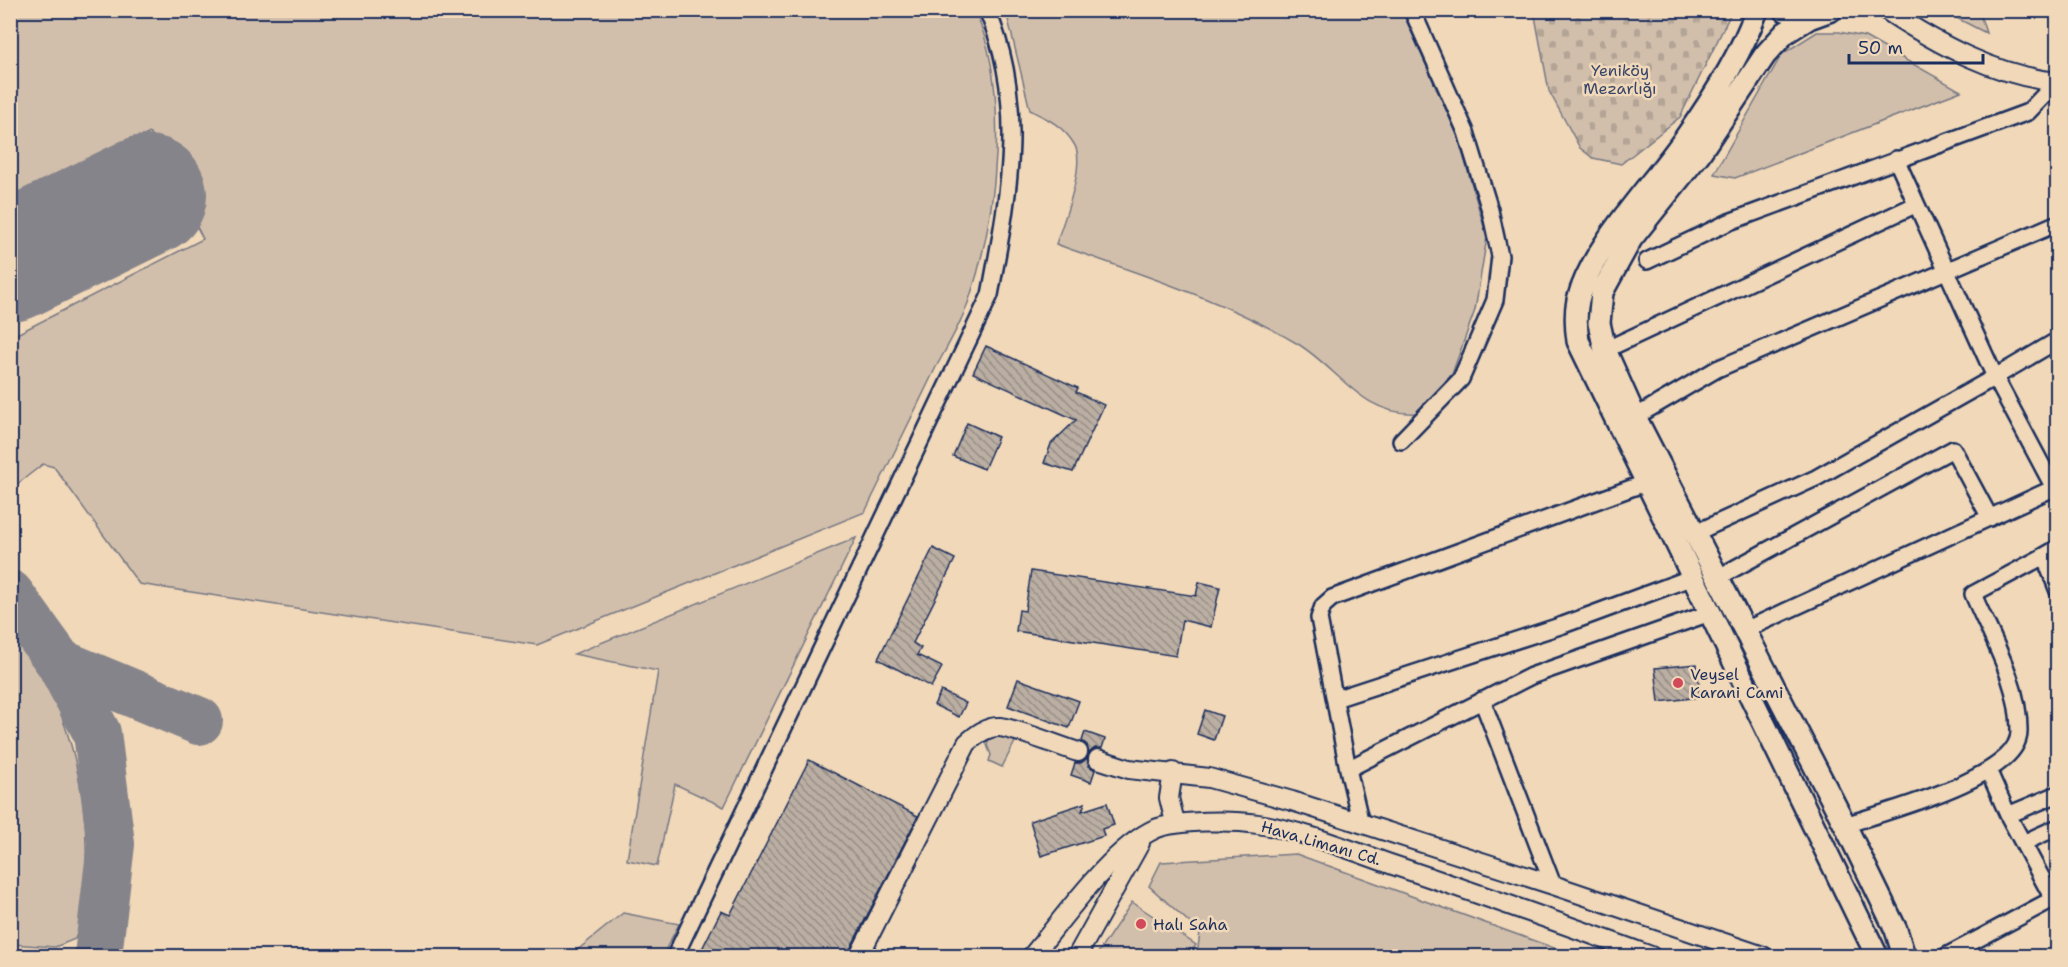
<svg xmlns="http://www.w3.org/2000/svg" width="2068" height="967" font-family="'Shantell Sans',sans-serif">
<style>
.green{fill:#d1bfab;stroke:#767784;stroke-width:1.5}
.cemetery{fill:url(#cemetery-stones);stroke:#767784;stroke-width:1.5}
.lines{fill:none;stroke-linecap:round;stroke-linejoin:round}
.taxiway{stroke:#86848b;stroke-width:48}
.runway{stroke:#86848b;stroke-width:120}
.building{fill:url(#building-back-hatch);stroke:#1b2f5e;stroke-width:1.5}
.minor-casing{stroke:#1b2f5e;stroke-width:20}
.tertiary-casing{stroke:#1b2f5e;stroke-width:22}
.secondary-casing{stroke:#1b2f5e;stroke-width:26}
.minor{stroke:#f0d8b8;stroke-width:15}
.tertiary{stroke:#f0d8b8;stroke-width:18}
.secondary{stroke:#f0d8b8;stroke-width:21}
.poi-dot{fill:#d1495b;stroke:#f0d8b8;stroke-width:2}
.labels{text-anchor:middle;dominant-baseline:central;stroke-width:5;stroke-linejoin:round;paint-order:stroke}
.park-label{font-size:16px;fill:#36456a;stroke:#f0d8b8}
.poi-label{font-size:16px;fill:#1b2f5e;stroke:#f0d8b8;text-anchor:start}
.street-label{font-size:16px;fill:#1b2f5e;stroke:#f0d8b8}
</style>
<defs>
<pattern id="cemetery-stones" width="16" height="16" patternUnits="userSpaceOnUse" patternTransform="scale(1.5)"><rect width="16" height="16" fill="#d1bfab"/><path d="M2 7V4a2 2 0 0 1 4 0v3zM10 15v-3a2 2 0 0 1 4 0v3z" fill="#b3a496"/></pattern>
<pattern id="building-back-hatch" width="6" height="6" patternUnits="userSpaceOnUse" patternTransform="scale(1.5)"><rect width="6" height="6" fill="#bbaea2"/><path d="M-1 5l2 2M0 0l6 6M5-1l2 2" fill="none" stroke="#978e87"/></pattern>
</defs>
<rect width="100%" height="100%" fill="#f0d8b8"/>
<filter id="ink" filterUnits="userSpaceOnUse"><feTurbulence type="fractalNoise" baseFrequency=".0167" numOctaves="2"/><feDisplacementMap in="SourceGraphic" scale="12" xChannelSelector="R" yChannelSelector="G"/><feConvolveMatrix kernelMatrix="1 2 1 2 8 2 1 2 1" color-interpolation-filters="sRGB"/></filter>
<g filter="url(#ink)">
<path class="green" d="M11 10 975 11C1011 91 997 218 969 300 961 324 947 347 935 369 912 417 888 465 865 512L537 645 139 584 54 467 43 464 11 489V337L203 239 150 133 11 199Z
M1006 11H1402L1458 137 1487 237 1475 310 1452 374 1416 413C1362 416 1339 369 1298 344 1223 299 1138 274 1056 244 1063 222 1087 163 1074 144 1063 126 1048 119 1030 110Z
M1943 11H1979L1986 33Z
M1817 32H1839L1865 37 1961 91 1735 178 1714 174 1782 54Z
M856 538 724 807 675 784 657 866 627 860 658 671 574 654Z
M10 625C66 691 92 795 85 881 84 901 83 920 75 939L55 947 11 944Z
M1003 735 1016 740 1002 767 989 761 991 755 987 745 989 739Z
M1296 854 1576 956H1197L1200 932 1149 886 1161 862Z
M1132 902 1196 945 1188 956H1096Z
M623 913 679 924 662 956H570Z"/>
<path class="cemetery" d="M1534 11V10L1732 11 1680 117 1621 164 1593 158 1580 148 1549 91Z"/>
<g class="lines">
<path class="taxiway" d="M10 594 60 663 97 733 111 844 98 956
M60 663 199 721"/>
<path class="runway" d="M10 262 147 195"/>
</g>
<path class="building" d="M986 346 1078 388 1076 392 1104 405 1073 472 1044 463 1051 444 1076 420 973 373Z
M967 423 998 437 984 469 953 456Z
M933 548 955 559 913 643 921 648 917 655 942 667 931 687 878 659Z
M1031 571 1196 596 1199 582 1220 587 1211 627 1182 620 1176 656 1016 631 1019 610 1025 611Z
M1697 664 1700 697 1659 702 1655 668Z
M1018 679 1079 701 1069 728 1008 706Z
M941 691 966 703 959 717 934 705Z
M1205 710 1222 716 1214 740 1197 734Z
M1085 732 1105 739 1102 748H1095L1089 753 1087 745 1082 741Z
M1087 758 1089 766 1095 770 1091 782 1071 775 1075 763H1081Z
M809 760 918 816 846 957H698L721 911 730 915Z
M1085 803 1082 811 1107 803 1114 825 1102 829 1104 836 1041 856 1030 821Z"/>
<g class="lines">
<g class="minor-casing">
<path id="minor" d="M1896 159 1995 377 2058 340
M1647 261 1729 222 2028 112 2057 82
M1605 350 1915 205
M1635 417 1717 369 2058 223
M1401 441 1461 379 1495 300 1500 256 1490 210 1466 132 1412 10
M1695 533 1816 478 1995 377 2054 488 1745 630
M2044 556 2058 548
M1717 578 1953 449 1990 518
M1335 699 1563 625 1693 577
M1482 700 1553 885
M1348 769 1531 676 1710 613
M1989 772 2008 815
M1361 824 1348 769 1319 618 1323 606 1332 598 1645 483
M1845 825C1883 812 2019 778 2019 732 2020 684 1991 637 1973 594L2044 556 2058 591
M2023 843 2058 827
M675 956 990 295C1008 198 1028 105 987 10
M1946 956 2053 899 2008 815 2058 794"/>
</g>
<g class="tertiary-casing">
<path id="tertiary" d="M1886 10C1937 44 1996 76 2058 82
M1098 759 1129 769 1209 778 1292 801 1553 885 1763 956
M1173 772 1169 798 1175 822
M859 956 967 743C976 735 987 726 1000 727 1017 729 1059 746 1078 752
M1032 956C1063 919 1111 849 1155 829 1177 820 1234 820 1258 824 1304 831 1350 850 1393 865 1480 894 1566 925 1651 956
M1077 956 1140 843"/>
</g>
<g class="secondary-casing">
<path id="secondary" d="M1757 10C1741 54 1713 99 1686 137 1653 185 1593 244 1578 300 1575 314 1576 327 1578 341L1877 956
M1785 10 1809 18 1831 10
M1809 18 1785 33 1765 55 1699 154 1631 239 1602 292 1599 323 1605 350 1635 417 1845 825 1896 930 1904 956"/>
</g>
<use href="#minor" class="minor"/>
<use href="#tertiary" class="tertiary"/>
<use href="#secondary" class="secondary"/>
</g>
</g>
<g class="poi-dot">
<circle cx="1678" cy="683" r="6"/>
<circle cx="1141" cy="924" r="6"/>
</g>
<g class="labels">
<g class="park-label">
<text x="1620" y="70">Yeniköy<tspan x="1620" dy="18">Mezarlığı</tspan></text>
</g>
<g class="poi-label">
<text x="1690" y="674">Veysel<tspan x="1690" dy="18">Karani Cami</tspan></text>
<text x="1153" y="924">Halı Saha</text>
</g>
<g class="street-label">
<text transform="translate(1321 843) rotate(16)">Hava Limanı Cd.</text>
</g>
</g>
<rect width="2068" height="967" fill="none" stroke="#f0d8b8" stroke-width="36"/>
<rect x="18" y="18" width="2032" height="931" fill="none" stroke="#1b2f5e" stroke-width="2" filter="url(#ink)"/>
<path d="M1849 54v9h134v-9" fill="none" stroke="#1b2f5e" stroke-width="3"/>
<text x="1858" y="54" font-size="18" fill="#1b2f5e" stroke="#f0d8b8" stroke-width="4.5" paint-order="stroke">50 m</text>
</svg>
